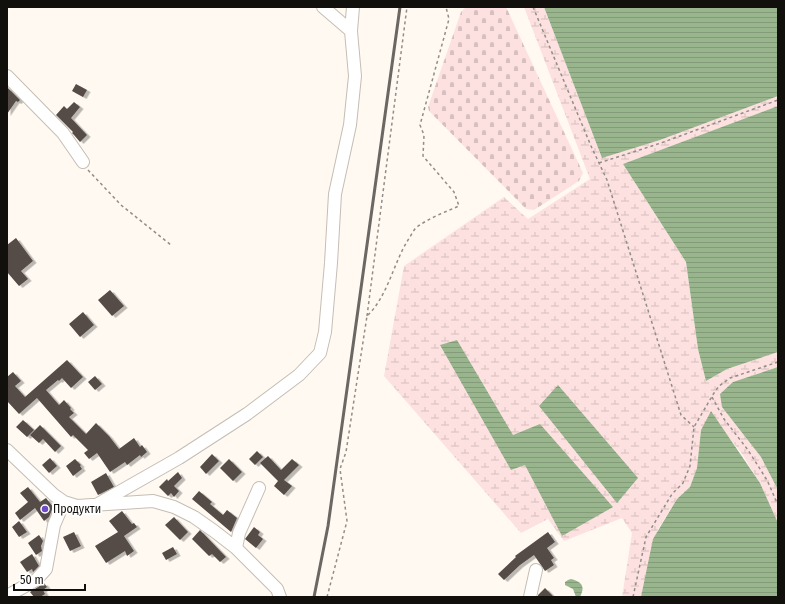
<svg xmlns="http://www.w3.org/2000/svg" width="785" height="604" font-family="'Fira Sans Condensed',sans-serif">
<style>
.wetland{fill:url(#wetland-marsh)}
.cemetery{fill:url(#cemetery-stones)}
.water{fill:url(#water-rules)}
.building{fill:#544b46;filter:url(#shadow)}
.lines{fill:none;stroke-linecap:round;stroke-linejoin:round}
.minor-casing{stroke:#c4beb4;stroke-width:14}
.path{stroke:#918d88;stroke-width:1.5;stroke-dasharray:3 3;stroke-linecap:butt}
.minor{stroke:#fff;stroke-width:12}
.rail{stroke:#6b6763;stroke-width:3}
.poi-dot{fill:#6d4bc4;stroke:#fff;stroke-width:1.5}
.labels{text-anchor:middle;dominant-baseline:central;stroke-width:4;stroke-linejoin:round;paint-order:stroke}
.poi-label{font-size:12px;fill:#12100d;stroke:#fff;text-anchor:start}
</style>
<defs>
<pattern id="wetland-marsh" width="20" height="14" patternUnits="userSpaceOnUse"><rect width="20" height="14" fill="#fce1e0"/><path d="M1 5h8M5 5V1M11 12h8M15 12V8" fill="none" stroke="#d7c0bf"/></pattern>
<pattern id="cemetery-stones" width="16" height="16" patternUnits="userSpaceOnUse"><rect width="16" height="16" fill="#fce1e0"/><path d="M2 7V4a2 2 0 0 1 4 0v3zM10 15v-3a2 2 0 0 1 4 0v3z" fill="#d7c0bf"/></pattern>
<pattern id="water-rules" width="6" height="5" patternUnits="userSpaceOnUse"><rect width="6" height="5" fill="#99b58d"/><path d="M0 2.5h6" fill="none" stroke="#839b78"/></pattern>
<filter id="shadow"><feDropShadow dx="3.5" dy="2" stdDeviation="0" flood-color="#0004"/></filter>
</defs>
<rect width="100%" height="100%" fill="#fff9f2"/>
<path class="wetland" d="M524 7H544L602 158 660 140 778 96V106L623 164 686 262 698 349 706 381 727 369 778 352V367L733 382 722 407 761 457 778 490V523L760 483 742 454 718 423 711 412 701 430 697 468 690 487 677 499 658 529 641 597H622L632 533 622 518 564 541 548 519 521 533 384 376 404 266 504 197 528 219 590 179Z"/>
<path class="cemetery" d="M466 7H506L583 173 579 181 534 210 526 209 429 111 428 107 461 12Z"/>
<path class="water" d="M544 7H778V96L660 140 602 158Z
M778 106V352L727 369 706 381 698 349 686 262 623 164Z
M457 340 513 435 540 424 613 507 562 536 525 465 511 470 440 345Z
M778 367V490L761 457 722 407 720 394 733 382Z
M558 385 638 478 617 503 539 406Z
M711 411 760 483 778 523V597H641L653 539 677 499 690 487 697 468 701 430Z
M571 579C583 582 585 587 580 597H576L573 589 565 585V582L568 580Z"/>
<path class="building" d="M76 84 87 90 83 97 72 91Z
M7 87 20 100 18 102 16 101 7 114Z
M74 102 80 107 71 118 87 135 80 142 74 135 72 133 73 132 56 115 64 106 67 109Z
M16 238 33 261 21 271 28 279 19 286 7 272V245Z
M110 290 124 306 112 316 98 300Z
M83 312 94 325 80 337 69 324Z
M67 360 83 377 71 388 62 378 59 381 58 380 46 390 59 405 64 400 71 408 70 409 74 413 69 417 86 434 96 423 109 436 119 449 134 438 140 447 142 445 147 452 141 457 140 455 127 465 125 462 110 472 97 453 89 459 84 453 88 450 73 435 71 437 37 398 19 414 7 401V377L13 372 21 381 15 386 25 397Z
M95 376 102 384 95 390 88 382Z
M23 420 34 430 27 437 16 427Z
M40 425 61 446 55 452 43 439 39 443 30 435Z
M257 451 263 457 255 465 249 459Z
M212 454 219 461 206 474 200 467Z
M268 456 281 470 292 459 299 465 284 480 292 486 284 495 274 486 278 481 260 463Z
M50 458 57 466 49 473 42 465Z
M75 459 81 465 80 466 82 469 73 476 66 466Z
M229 459 242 472 233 481 220 468Z
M178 472 182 478 174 486 179 491 174 497 171 493 168 496 159 487 167 479 168 481Z
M106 473 114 487 98 495 91 482Z
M28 487 40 502 46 498 53 507 49 517 44 521 35 508 20 520 15 513 28 502 20 493Z
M199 491 212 502 210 504 223 515 227 510 237 518 231 532 192 499Z
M122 511 132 524 134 523 137 527 124 536 134 551 127 556 125 551 106 563 95 546 118 532 109 521Z
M174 517 188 532 180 540 165 525Z
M19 521 27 532 19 537 12 527Z
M254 527 260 532 258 535 263 539 256 548 245 539Z
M200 530 226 557 220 562 212 554 209 556 192 539Z
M74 532 81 546 70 551 63 537Z
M548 532 555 542 547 548 554 558 551 560 554 565 545 571 534 555 520 565 504 580 498 574 516 557 515 556Z
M39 535 43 541 41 546 42 551 36 555 28 543Z
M173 547 177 554 166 560 162 553Z
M32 554 39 566 33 572 32 569 27 572 20 562Z
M44 583 47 587 43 590 45 594 40 597H34L30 592Z
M545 588 554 597H538V595Z"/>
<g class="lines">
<g class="minor-casing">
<path id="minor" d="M323 7 351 31
M7 76 63 133 83 162
M7 450 54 495 64 502 77 506 153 501 174 507 194 517 214 531 236 548 277 589 280 597
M98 504 179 458 247 414 299 375 320 353 325 332 331 263 335 194 350 125 355 76 351 31 353 7
M236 548 239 533 259 488
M7 596 36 580 46 569 54 525 64 502
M530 597 536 570"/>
</g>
<path class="path" d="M533 7 591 146 607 180 681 415 694 427
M599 163 661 143 778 100
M88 170 121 205 171 245
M367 316 407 7
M712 397 724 419 748 450 767 480 778 505
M327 597 347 521 340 469 346 452 367 316C388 296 393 264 408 240 411 236 413 230 417 227 429 218 445 212 459 206L454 192 423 156 424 135 420 125 449 19 446 7
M633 597 646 537 672 494 683 483 690 466 694 427 714 393 719 386 730 378 778 362"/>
<use href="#minor" class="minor"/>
<path class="rail" d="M314 597 328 526 400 7"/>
</g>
<circle class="poi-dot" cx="45" cy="509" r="4"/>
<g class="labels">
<g class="poi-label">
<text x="53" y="509">Продукти</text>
</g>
</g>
<rect width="785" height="604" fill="none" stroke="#12100d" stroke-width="16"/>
<path d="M14 584v6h71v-6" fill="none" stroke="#12100d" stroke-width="2"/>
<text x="20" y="584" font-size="12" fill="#12100d" stroke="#ffffff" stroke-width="3" paint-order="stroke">50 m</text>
</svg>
